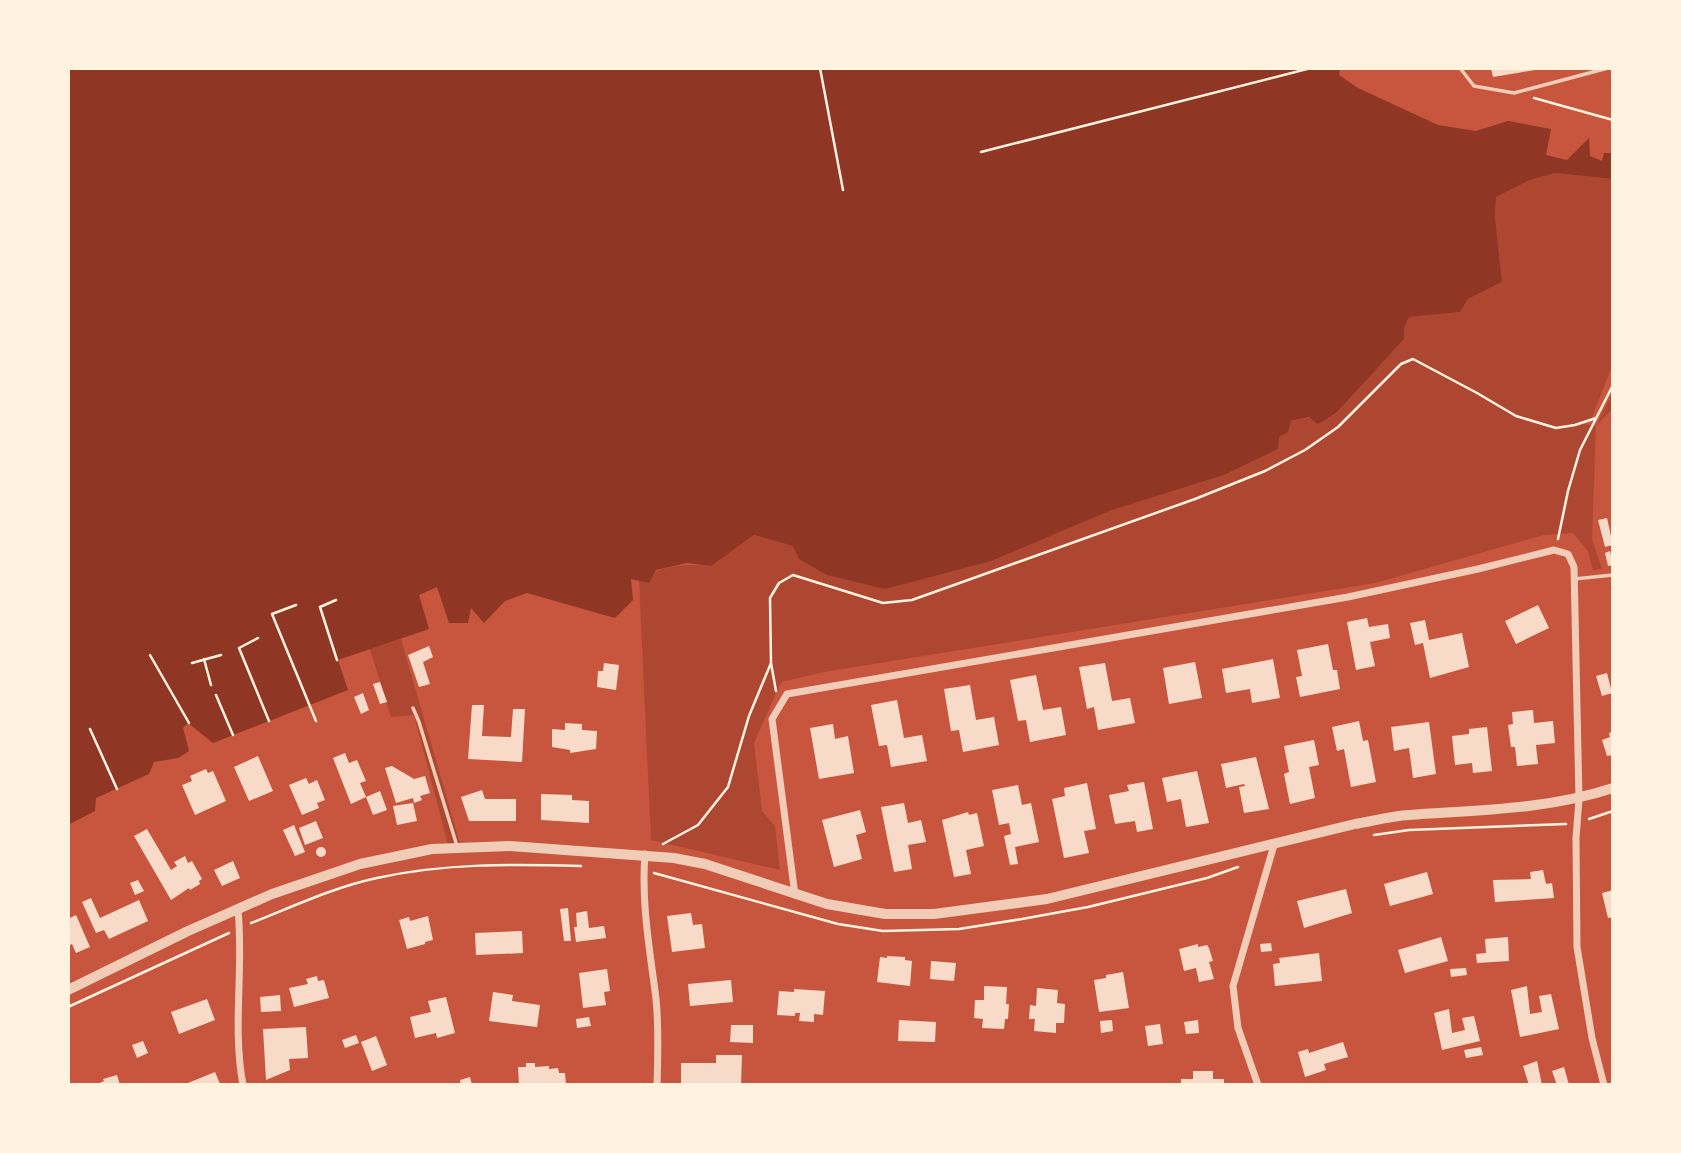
<svg xmlns="http://www.w3.org/2000/svg" width="1681" height="1153" font-family="'Nunito Sans',sans-serif">
<style>
.green{fill:#ae4732}
.water{fill:#8f3625}
.building{fill:#f7dbc8}
.lines{fill:none;stroke-linecap:round;stroke-linejoin:round}
.path{stroke:#fff3e0;stroke-width:2.5}
.service{stroke:#f1ccb7;stroke-width:3.5}
.minor{stroke:#f1ccb7;stroke-width:7}
.tertiary{stroke:#f1ccb7;stroke-width:10}
</style>
<rect width="100%" height="100%" fill="#c8553d"/>
<path class="green" d="M1555 173 1613 179V363L1592 418 1580 423 1596 426 1613 392V408L1596 426 1592 539 1602 569 1593 570 1588 551 1573 533 1544 535 1375 583 824 672 781 682 754 743 762 811 775 826 780 870 651 840 639 579C664 566 683 563 711 566L754 535 793 546 1109 511 1224 475 1278 449 1279 437 1291 421 1337 412 1404 339V328L1409 317 1460 312 1468 299 1502 282 1495 217 1496 197 1530 180Z
M401 639 461 847 449 848 414 715 391 717 370 649Z"/>
<path class="water" d="M68 68H1340L1339 75 1358 88 1438 125 1476 131 1508 121 1551 129 1546 155 1567 160 1589 138 1590 156 1602 161 1604 153H1613V179L1555 173 1530 180 1496 197 1495 217 1502 282 1468 299 1460 312 1409 317 1404 328V339L1337 412 1318 424 1309 417 1291 421 1288 432 1279 437 1278 449 1224 475 1109 511 991 561 885 589 827 575 799 559 793 546 754 535 711 566 687 563 656 570 649 583 631 579 633 600 615 618 527 593 505 601 484 623 471 608 468 623H449L437 587 419 595 429 629 338 660 348 690 213 743 188 723 183 728 189 751 178 758 154 762 149 774 96 798 95 811 68 825Z"/>
<path class="building" d="M1491 68H1535V70L1493 77Z
M1607 518 1613 545 1605 547 1598 520Z
M1610 551 1613 565 1608 566 1605 553Z
M1538 605 1549 628 1516 644 1505 621Z
M1367 618 1369 627 1388 624 1390 638 1370 642 1375 666 1356 670 1347 622Z
M1425 620 1429 640 1462 633 1469 667 1430 678 1423 643 1415 645 1410 623Z
M1328 644 1333 670H1337L1340 689 1300 697 1296 677 1302 676 1297 650Z
M429 646 433 657 423 662 430 684 419 687 408 655Z
M1273 659 1280 698 1252 703 1250 689 1226 693 1222 669Z
M1195 662 1202 698 1169 704 1163 668Z
M604 663 619 665 616 690 597 687 598 671H603Z
M1105 663 1112 701 1130 698 1135 723 1098 730 1094 707 1087 709 1079 667Z
M1607 673 1612 693 1602 696 1596 676Z
M1036 675 1043 710 1061 707 1066 735 1030 742 1026 720 1018 721 1010 680Z
M380 682 387 702 380 704 373 684Z
M970 685 976 720 994 717 999 745 963 752 959 730 951 731 944 689Z
M363 693 369 710 361 714 354 697Z
M897 700 904 738 922 735 927 761 891 767 887 745 879 746 871 705Z
M472 705H484L482 736 511 737 513 709H525L522 762 468 759Z
M1533 710 1534 723 1553 721 1555 743 1536 745 1538 764 1517 766 1515 747H1511L1508 725 1513 724 1512 712Z
M1359 721 1363 741 1368 740 1376 782 1351 787 1344 749 1337 751 1332 727Z
M1429 722 1436 774 1413 778 1409 748 1394 751 1391 727Z
M565 723 582 724V730L597 731 596 749 570 753V750L552 747V729L565 730Z
M833 724 835 739 848 736 854 773 819 779 810 728Z
M1487 727 1492 771 1473 773 1472 763 1455 765 1452 736 1469 734V729Z
M1613 732V755L1607 756 1602 740 1610 737 1609 733Z
M1314 740 1319 765 1309 767 1315 798 1290 804 1284 774 1289 772 1284 746Z
M345 753 349 763 357 760 366 781 360 783 366 797 351 804 333 758Z
M258 756 273 791 249 801 234 767Z
M1256 757 1269 809 1244 813 1239 787 1245 786 1244 784 1226 788 1221 764Z
M392 766 414 779 425 776 430 793 420 796 422 800 414 803 413 798 396 803 385 768Z
M206 769 208 773 213 771 226 801 195 815 182 785 192 781 190 776Z
M1197 771 1209 823 1186 827 1181 799 1167 802 1162 778Z
M306 778 309 784 317 780 325 800 317 803 319 808 302 815 289 785Z
M1144 782 1153 829 1137 832 1135 821 1115 824 1109 795 1129 791 1127 785Z
M1087 783 1096 829 1084 831 1089 853 1064 858 1052 799 1065 796 1064 788Z
M1018 785 1022 805 1031 803 1039 842 1015 847 1018 864 1010 865 1004 836 1011 834 1009 823 999 825 992 790Z
M482 790 485 799H516V821H469L461 797Z
M380 791 387 810 373 815 366 797Z
M541 794 572 795V800L589 801V823L541 820Z
M413 803 417 821 397 825 393 806Z
M904 803 908 823 921 820 926 842 908 845 912 869 894 872 881 807Z
M860 810 866 832 856 835 862 859 834 867 822 820Z
M968 812 969 815 977 813 984 846 966 850 971 874 954 877 942 820Z
M316 821 323 838 305 845 299 828Z
M294 825 305 852 295 856 283 830Z
M147 829 171 870 177 866 174 862 185 856 188 863 192 861 202 879 199 881 200 884 190 890 189 888 171 900 134 836Z
M316 852a5 5 0 1 1 10 0a5 5 0 1 1-10 0Z
M233 861 240 878 222 886 214 870Z
M1543 870 1546 884 1552 883 1554 898 1495 902 1493 880 1531 879 1530 872Z
M1427 872 1433 894 1390 906 1384 884Z
M138 880 144 891 135 895 130 883Z
M1346 889 1352 913 1304 928 1297 901Z
M1613 890V917L1608 918 1602 893Z
M91 898 100 918 139 900 148 921 109 939 104 930 96 933 82 902Z
M568 908 571 941H564L560 909Z
M587 911 589 928 604 926 606 938 576 942 574 927H577L576 913Z
M691 913 693 925 702 924 705 948 672 952 667 916Z
M76 915 90 947 76 953 72 944 68 946V919Z
M428 916 433 940 425 942V944L407 949 399 920 409 917 410 921Z
M522 931 523 953 476 955 475 933Z
M1441 937 1448 961 1405 973 1398 950Z
M1508 937 1509 961 1477 963 1476 954 1486 953 1485 939Z
M1271 943 1272 951 1261 952 1260 944Z
M1198 944V947L1207 945 1209 948 1213 961 1209 962 1214 979 1199 982 1196 968 1184 971 1179 949Z
M1319 953 1322 981 1275 986 1273 964 1280 963 1279 958Z
M887 956 905 957V960L912 961 910 986 877 982 880 957 887 958Z
M931 961 956 963 954 981 930 979Z
M1466 968 1467 975 1451 977 1450 969Z
M607 969 610 991 604 992 606 1005 583 1008 579 973Z
M1123 972 1129 1008 1099 1012 1094 980 1106 978V975Z
M317 976 318 981 324 980 329 998 294 1007 289 988 308 984 306 979Z
M731 980 733 1002 690 1006 688 984Z
M984 986 1007 987 1006 1004H1009L1008 1019H1005L1004 1029 982 1028 983 1019 974 1018 975 1000H984Z
M1527 986 1530 1014 1542 1012 1539 996 1551 994 1559 1029 1520 1037 1511 990Z
M1037 988 1058 990 1057 1003 1065 1004 1064 1023H1056V1033L1034 1031 1035 1019H1029L1030 1005 1036 1006Z
M794 989 825 991 823 1015 814 1014V1022L799 1021 800 1013H795V1016L777 1015 779 991 794 992Z
M493 992 513 995 512 1001 540 1005 537 1027 489 1021Z
M280 995 281 1011 261 1012 260 997Z
M446 997 455 1033 437 1038 436 1033 415 1038 410 1017 431 1012 428 1001Z
M207 999 215 1020 179 1034 171 1012Z
M1449 1009 1452 1033 1465 1030 1462 1018 1474 1016 1480 1041 1442 1050 1434 1013Z
M589 1017 591 1026 577 1028 576 1019Z
M899 1020 936 1022 935 1042 898 1041Z
M1112 1020 1113 1031 1101 1033 1100 1021Z
M1198 1020 1199 1033 1186 1034 1184 1022Z
M1160 1024 1163 1044 1148 1046 1145 1026Z
M731 1025H753V1043L730 1042Z
M306 1027 308 1058 289 1059 290 1070 266 1080 263 1029Z
M356 1035 359 1043 345 1048 342 1040Z
M376 1036 387 1065 372 1071 361 1042Z
M143 1041 148 1053 137 1058 132 1045Z
M1343 1042 1348 1057 1324 1064 1326 1070 1305 1077 1298 1052 1308 1049 1309 1053Z
M1481 1047 1483 1055 1466 1058 1464 1050Z
M716 1055H742L741 1085H681V1063H716Z
M1537 1061 1542 1085H1529L1523 1066Z
M526 1063H535V1067L549 1066V1069L558 1068 559 1073H565L566 1085H519L518 1067H526Z
M1564 1067 1569 1085H1557L1552 1071Z
M1193 1071H1213V1079H1224V1085H1181V1079H1193Z
M215 1072 220 1084 217 1085H183Z
M117 1075 120 1085H95L104 1081 103 1079Z
M470 1077 472 1085H461L460 1080Z"/>
<g class="lines">
<path class="path" d="M820 68 843 190
M1534 98 1613 120
M981 152 1311 68
M1558 539 1568 491 1580 450 1613 385
M336 600 320 607 337 660
M296 605 272 614 316 721
M258 638 239 648 269 721
M150 655 189 723
M204 659 211 685
M192 663 221 655
M771 663 776 691
M216 695 233 735
M90 729 117 789
M1589 819 1613 811
M1374 835 1409 830 1566 824
M663 844 698 825 728 787 749 716 771 663 770 598 779 583 793 575 883 603 912 600 1195 499 1265 471 1305 450 1338 427 1401 364 1413 359 1477 393 1516 416 1556 428 1575 425 1596 418
M654 873 838 924 883 931 959 929 1022 919 1088 907 1207 878 1238 867
M251 923C292 907 334 887 377 878 445 863 513 864 581 866
M68 1007 229 933"/>
<path class="service" d="M1460 68 1474 86 1514 93 1608 68
M1574 579 1613 575
M413 708 419 722 457 846"/>
<path class="minor" d="M645 854C641 904 650 950 656 999 659 1027 658 1056 657 1085
M795 895 772 719 787 694 1348 597 1478 569 1554 550 1568 554 1574 567 1579 799 1576 838 1577 947 1592 1038 1604 1085
M238 910C244 968 232 1027 243 1085
M1258 1085 1238 1028 1233 986 1274 845"/>
<path class="tertiary" d="M68 990 188 931 272 894 360 864 432 849 510 846 674 858 705 864 827 904 885 914H934L1047 899 1355 824C1373 821 1391 816 1409 815 1478 810 1546 810 1613 788"/>
</g>
<rect width="1681" height="1153" fill="none" stroke="#fff3e0" stroke-width="140"/>
</svg>
